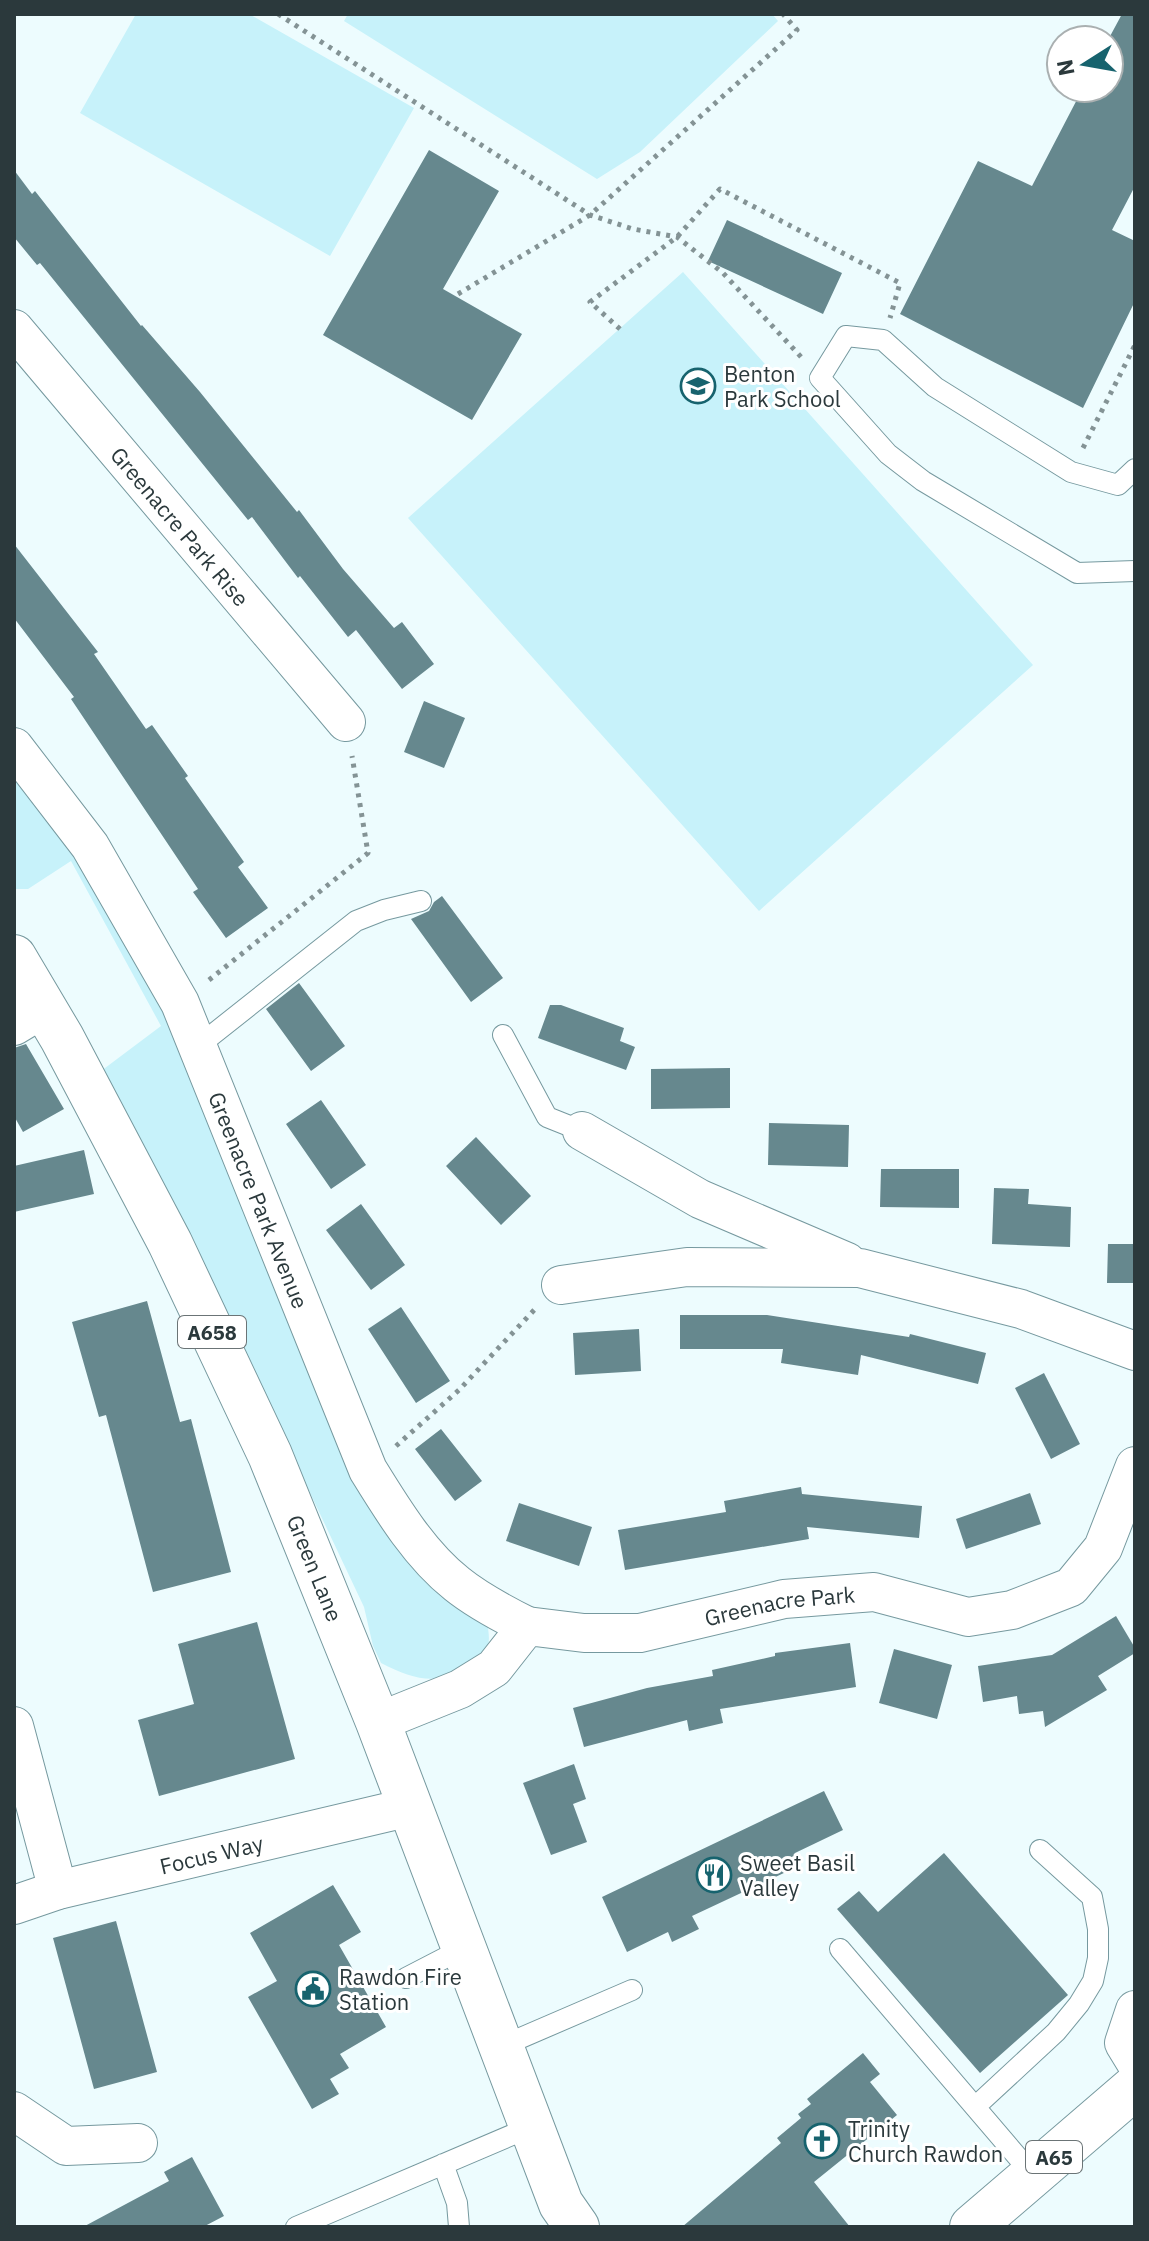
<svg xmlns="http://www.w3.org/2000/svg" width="1149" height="2241" font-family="'IBM Plex Sans',sans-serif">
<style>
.green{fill:#c7f2fa}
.building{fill:#66888e}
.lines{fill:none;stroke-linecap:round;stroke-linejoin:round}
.lane-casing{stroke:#76999f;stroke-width:22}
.street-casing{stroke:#76999f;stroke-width:40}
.primary-casing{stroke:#76999f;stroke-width:46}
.highway-casing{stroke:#76999f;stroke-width:46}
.path{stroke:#849395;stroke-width:5;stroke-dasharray:4 6;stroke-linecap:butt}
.lane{stroke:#fff;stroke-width:20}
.street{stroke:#fff;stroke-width:38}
.primary{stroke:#fff;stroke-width:44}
.highway{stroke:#fff;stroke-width:44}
.labels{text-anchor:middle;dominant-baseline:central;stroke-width:6;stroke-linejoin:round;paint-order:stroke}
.shield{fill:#fff;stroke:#6b7476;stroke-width:2}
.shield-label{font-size:20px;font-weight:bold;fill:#2b393c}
.poi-label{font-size:22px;fill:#2b393c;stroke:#fff;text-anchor:start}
.street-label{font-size:22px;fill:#2b393c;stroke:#fff}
</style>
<rect width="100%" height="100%" fill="#edfcfe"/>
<path class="green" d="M136 14H249L414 108 330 256 80 113Z
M348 14H772L778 21 640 152 597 179 344 21Z
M683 272 1033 665 759 911 408 518Z
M14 772 80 857 148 977 334 1415 487 1622C491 1645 490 1651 471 1665 438 1687 415 1680 381 1663L373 1646 364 1607 294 1459 101 1071 161 1026 71 861 28 889H14Z"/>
<path class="building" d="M1122 14H1135V186L1112 230 1135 241V301L1083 408 900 314 978 161 1032 186 1083 88H1109L1108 40Z
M429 150 499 191 443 289 522 334 472 420 323 335Z
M14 170 32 194 35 191 141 326 142 325 200 392 297 512 299 510 343 569 394 628 402 622 434 664 402 689 356 630 348 637 300 576 298 578 252 517 248 520 40 263 37 265 14 237Z
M727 220 842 273 823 314 708 261Z
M14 544 98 652 94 654 146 729 152 725 188 776 185 778 244 862 238 867 268 908 226 938 193 892 198 889 71 699 74 697 14 618Z
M424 701 465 718 444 768 404 752Z
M442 896 503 978 471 1002 411 919 429 911 434 902Z
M299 983 345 1046 311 1071 266 1009Z
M550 1005H561L624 1028 620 1041 635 1047 626 1070 538 1038Z
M26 1044 64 1109 23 1132 14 1116V1048Z
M730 1068V1108L651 1109V1069Z
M321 1100 366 1165 331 1189 286 1124Z
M769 1123 849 1125 848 1167 768 1165Z
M476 1137 531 1196 501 1225 446 1166Z
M84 1150 94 1194 14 1212V1166Z
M881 1169H959V1208L880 1207Z
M994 1188 1029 1189 1028 1204 1071 1207 1070 1247 992 1244Z
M361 1204 405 1265 371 1290 326 1230Z
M1108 1244H1135V1283H1107Z
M147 1301 180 1422 191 1419 231 1572 153 1592 106 1415 99 1417 72 1322Z
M401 1307 450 1381 416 1403 368 1329Z
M680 1315H767L909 1337 910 1334 986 1353 978 1384 861 1355 858 1375 781 1363 783 1349H680Z
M639 1329 641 1371 575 1375 573 1333Z
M1044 1373 1080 1444 1051 1459 1015 1388Z
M441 1429 482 1481 455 1501 415 1449Z
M801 1487 802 1494 922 1506 919 1538 807 1527 809 1539 625 1570 618 1530 726 1512 724 1501Z
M1030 1493 1041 1524 966 1549 956 1519Z
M519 1503 592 1527 579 1566 506 1541Z
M1116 1616 1135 1648V1653L1098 1676 1107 1690 1045 1727 1043 1711 1019 1714 1017 1696 983 1702 978 1666 1052 1655Z
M257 1622 295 1759 159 1796 138 1720 194 1704 178 1644Z
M850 1643 856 1687 720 1709 723 1723 689 1731 687 1720 584 1747 573 1708 647 1688 713 1676 712 1670 775 1656V1653Z
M894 1649 952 1665 937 1719 879 1703Z
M574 1764 586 1799 573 1804 587 1842 551 1855 523 1783Z
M824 1791 843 1830 795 1853 801 1865 692 1916 699 1929 672 1942 668 1932 627 1952 602 1897Z
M944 1853 1068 1995 980 2073 837 1909 859 1891 878 1912Z
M333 1885 361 1932 339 1945 386 2027 340 2054 349 2068 330 2079 339 2094 312 2109 248 1997 277 1981 250 1933Z
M116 1921 157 2072 94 2089 53 1938Z
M863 2053 880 2074 870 2082 897 2115 814 2182 850 2227H682L781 2143 777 2138 801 2118 798 2114 811 2104 807 2099Z
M192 2157 224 2216 203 2227H83L169 2181 164 2172Z"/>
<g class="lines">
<g class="lane-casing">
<path id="lane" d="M1135 469 1118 485 1071 472 935 387 883 340 846 336 820 378 888 454 923 481 1077 573 1135 571
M503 1035 547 1117 582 1131
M197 1047 356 921 384 910 421 901
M840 1949 1033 2175
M406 1978 464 1948
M502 2046 632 1990
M975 2107 1056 2032 1079 2004 1093 1981 1098 1958V1929L1092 1897 1040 1850
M443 2164 457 2203 459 2227
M296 2227 533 2126"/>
</g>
<g class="street-casing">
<g id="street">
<path id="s1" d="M14 329 346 722"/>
<path id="s2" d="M14 747 90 846 180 1003 368 1470C392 1509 420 1555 457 1584 478 1601 503 1614 527 1626"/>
<path d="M14 1026 44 1008"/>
<path d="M582 1131 700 1199 847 1262"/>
<path d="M561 1285 687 1267 860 1268 1021 1309 1135 1351"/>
<path id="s3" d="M378 1722 460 1689 494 1668 527 1626 584 1633H640L784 1599 874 1592 968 1617 1012 1610 1071 1587 1103 1548 1135 1466"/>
<path d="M14 1726 58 1890"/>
<path id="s4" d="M14 1905 58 1890 410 1807"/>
<path d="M1135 2010 1124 2043 1135 2061"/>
<path d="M14 2111 66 2146 138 2143"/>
</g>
</g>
<g class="primary-casing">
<path id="primary" d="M972 2227 1135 2087"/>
</g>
<g class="highway-casing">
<g id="highway">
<path id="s5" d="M14 957 62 1038 170 1243 270 1455 378 1722 561 2204 577 2227"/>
</g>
</g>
<path class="path" d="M278 14 590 215 633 229 677 237 723 273 803 359
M458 294 590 215 797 30 783 14
M620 329 590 302 677 237 720 189 900 283 890 318
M1083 448 1135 345
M209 980 368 853 352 756
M396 1446 459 1390 537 1307"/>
<use href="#lane" class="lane"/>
<use href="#street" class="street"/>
<use href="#primary" class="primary"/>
<use href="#highway" class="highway"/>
</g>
<defs>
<g id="school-ring" transform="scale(1.8)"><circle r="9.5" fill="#fff" stroke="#17636e" stroke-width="1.5"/><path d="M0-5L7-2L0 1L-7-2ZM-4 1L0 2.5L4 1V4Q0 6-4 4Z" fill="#17636e"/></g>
<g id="restaurant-ring" transform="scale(1.8)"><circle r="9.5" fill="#fff" stroke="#17636e" stroke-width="1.5"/><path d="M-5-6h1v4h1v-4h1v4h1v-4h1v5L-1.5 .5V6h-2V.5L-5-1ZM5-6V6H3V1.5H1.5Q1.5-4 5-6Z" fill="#17636e"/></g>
<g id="civic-ring" transform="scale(1.8)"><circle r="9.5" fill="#fff" stroke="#17636e" stroke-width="1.5"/><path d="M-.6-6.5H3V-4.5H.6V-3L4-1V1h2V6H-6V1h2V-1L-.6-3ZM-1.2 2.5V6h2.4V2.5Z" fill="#17636e"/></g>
<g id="church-ring" transform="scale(1.8)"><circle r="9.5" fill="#fff" stroke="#17636e" stroke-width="1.5"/><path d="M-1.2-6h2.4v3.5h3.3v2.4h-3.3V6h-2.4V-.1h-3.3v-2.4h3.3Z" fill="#17636e"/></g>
</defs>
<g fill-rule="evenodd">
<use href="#school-ring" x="698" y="386"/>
<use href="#restaurant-ring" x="714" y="1875"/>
<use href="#civic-ring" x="313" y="1989"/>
<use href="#church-ring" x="822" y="2141"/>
</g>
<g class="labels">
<g class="shield">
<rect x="178" y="1316" width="68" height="32" rx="6"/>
<rect x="1026" y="2141" width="56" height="32" rx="6"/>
</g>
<g class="shield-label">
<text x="212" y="1332">A658</text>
<text x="1054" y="2157">A65</text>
</g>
<g class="poi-label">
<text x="724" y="373">Benton<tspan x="724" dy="25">Park School</tspan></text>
<text x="740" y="1862">Sweet Basil<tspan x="740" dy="25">Valley</tspan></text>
<text x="339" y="1976">Rawdon Fire<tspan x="339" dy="25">Station</tspan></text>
<text x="848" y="2128">Trinity<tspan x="848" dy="25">Church Rawdon</tspan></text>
</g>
<g class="street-label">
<text stroke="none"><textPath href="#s1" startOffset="258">Greenacre Park Rise</textPath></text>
<text stroke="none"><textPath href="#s2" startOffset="518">Greenacre Park Avenue</textPath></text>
<text stroke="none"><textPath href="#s5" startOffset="682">Green Lane</textPath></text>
<text stroke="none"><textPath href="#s3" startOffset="438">Greenacre Park</textPath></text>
<text stroke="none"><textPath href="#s4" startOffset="204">Focus Way</textPath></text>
</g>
</g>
<rect width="1149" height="2241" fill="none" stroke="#2b393c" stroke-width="32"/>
<g transform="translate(1085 64) rotate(259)"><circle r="38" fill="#ffffff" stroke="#aab0b1" stroke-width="2"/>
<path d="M0-6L14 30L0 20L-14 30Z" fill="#17636e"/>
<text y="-12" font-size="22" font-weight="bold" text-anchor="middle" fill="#2b393c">N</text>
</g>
</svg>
